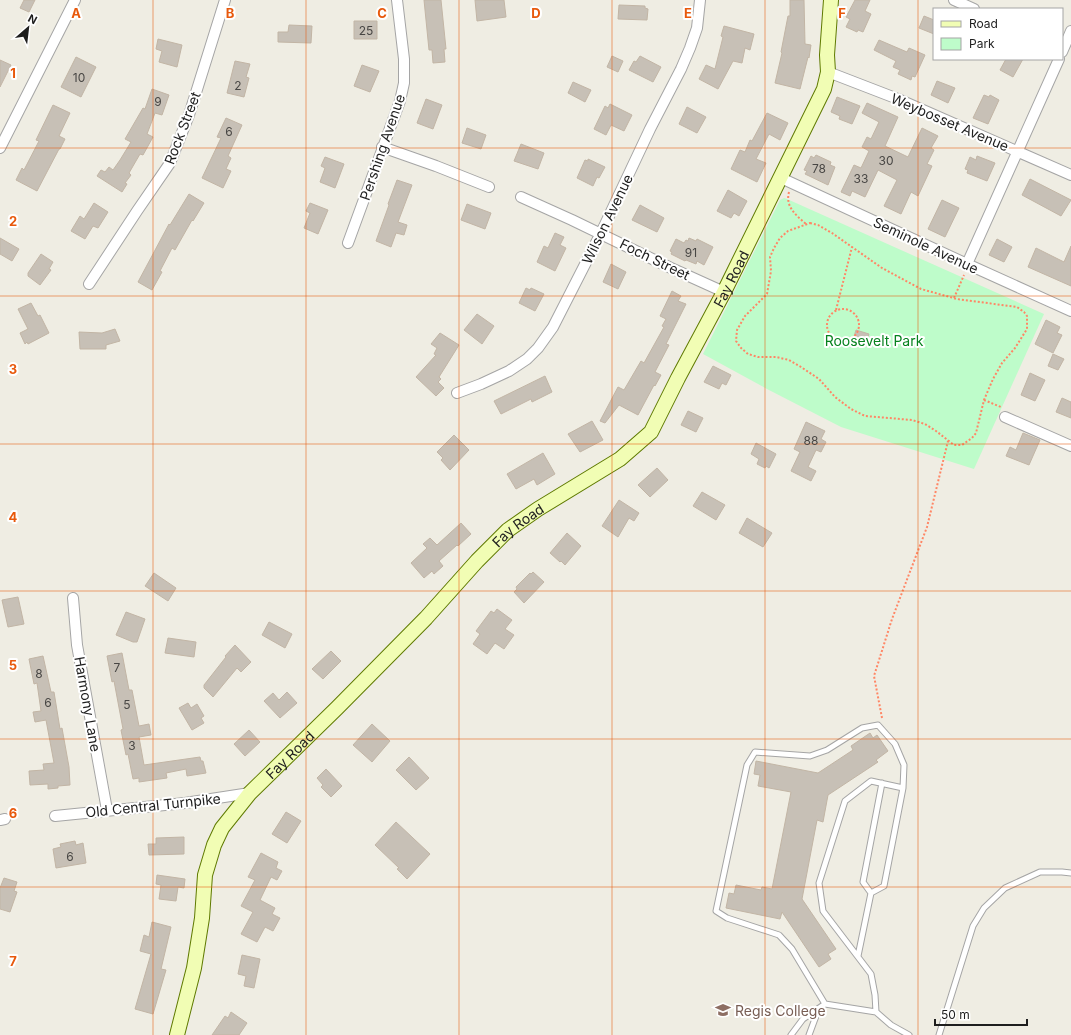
<svg xmlns="http://www.w3.org/2000/svg" width="1071" height="1035" font-family="Inter,sans-serif">
<style>
.park{fill:#befcca}
.building{fill:#c7c0b6;stroke:#c2b5a5}
.lines{fill:none;stroke-linecap:round;stroke-linejoin:round}
.lane-casing{stroke:#a5a5a5;stroke-width:7}
.street-casing{stroke:#a5a5a5;stroke-width:12}
.secondary-casing{stroke:#5f7a00;stroke-width:16}
.path{stroke:#ff8665;stroke-width:2;stroke-dasharray:2 2;stroke-linecap:butt}
.lane{stroke:#fff;stroke-width:5}
.street{stroke:#fff;stroke-width:10}
.secondary{stroke:#f1fdb4;stroke-width:14}
.grid{fill:none;stroke:#e8590c;stroke-width:1;stroke-opacity:0.55}
.labels{text-anchor:middle;dominant-baseline:central;stroke-width:4;stroke-linejoin:round;paint-order:stroke}
.number-label{font-size:12px;fill:#484644}
.street-label{font-size:14px;fill:#1e1e1e;stroke:#fff}
.park-label{font-size:14px;fill:#06821e;stroke:#fff}
.education-label{font-size:14px;fill:#785e54;stroke:#fff;text-anchor:start}
.grid-label{font-size:13px;text-anchor:middle;font-weight:bold;fill:#e8590c;stroke:#fff;stroke-width:4;stroke-linejoin:round;paint-order:stroke}
</style>
<rect width="100%" height="100%" fill="#efede3"/>
<path class="park" d="M784 198 787 199 1044 314 974 469 841 427 767 389 703 354 780 200Z"/>
<path class="building" d="M24 0H35L29 12 20 8Z
M424 0H441L446 49H444L445 62 433 63 432 50H429Z
M475 0H504L506 17 477 21Z
M790 0H804L805 44 811 45 809 58 808 57 800 89 775 83 782 53 781 52 788 16H790Z
M855 0H870L865 11 871 14 863 32 858 30 857 32 846 27 850 19 846 17Z
M619 5 645 6V8L648 9 647 20 618 19Z
M924 16 934 20V34L919 28Z
M354 21H377V39H354Z
M289 25 312 26 311 43 278 42V32H288Z
M724 26 754 34 750 50 745 48 742 63 733 61 718 89 699 79 706 65 715 69 723 37 721 36Z
M158 39 182 45 177 67 159 62 162 51 156 49Z
M879 40 907 52 909 48 925 55 915 77 912 76 911 80 898 74 900 70 893 67 896 61 874 50Z
M612 56 623 61 618 72 607 67Z
M640 56 661 67 653 82 629 70 634 61 636 62Z
M76 57 96 67 81 97 61 87Z
M1006 59H1023L1013 77 1000 70Z
M0 60 11 65 0 87Z
M235 61 250 64 246 77 249 78 244 97 227 93Z
M362 65 379 71 370 92 354 86Z
M937 81 955 88 948 103 931 95Z
M573 82 591 90 585 102 568 93Z
M152 89 169 95 162 115 155 113 147 134 153 137 143 155 140 154 129 173 131 175 125 183 127 184 122 192 97 176 101 170 105 172 109 167 113 170 120 160 131 142 125 139 143 108 145 109Z
M984 95 989 97 990 95 999 100 988 124 973 118Z
M837 97 860 106 852 124 839 119 840 116 831 112Z
M426 99 442 105 433 129 417 123Z
M867 103 898 117 885 146 908 157 922 128 938 136 931 148 934 150 927 164 932 166 918 196 911 192 901 214 884 206 897 180 878 170 865 197 852 191 850 196 841 192 854 165 861 168 869 151 862 147 867 137 871 139 879 122 862 113Z
M610 104 632 115 624 131 611 125 606 135 594 129 605 106 608 108Z
M53 105 70 113 59 136 65 139 60 149H59L37 191 16 180 22 168 24 170 39 141 36 140Z
M687 107 706 117 697 133 679 124Z
M767 113 788 123 780 140 769 134 756 159 766 163 757 182 731 169 740 150 745 152 750 140 752 141Z
M226 118 242 125 228 156 231 158 226 169 231 171 223 188 202 178 221 138 217 137Z
M467 128 486 135 481 149 462 143Z
M521 144 544 153 538 169 514 161Z
M816 155 831 162 830 165 835 167 828 185 805 174 807 171 804 170 811 156 814 158Z
M977 156 995 163 987 181 967 173 968 170 965 169 970 157 976 160Z
M325 157 344 164 335 188 320 182 325 168 321 166Z
M588 159 605 167 599 178 597 177 593 186 577 178 585 160 588 161Z
M1030 179 1071 200 1061 216 1022 195Z
M397 180 412 185 398 222 407 225 404 235 396 233 391 247 376 241 389 205 388 204Z
M728 190 747 201 739 216 734 213 731 218 717 211Z
M189 194 204 203 193 221 192 220 175 250 172 248 160 271 162 272 152 290 138 282 169 224 170 225Z
M942 200 959 208 945 237 928 229Z
M94 203 108 212 98 228 93 226 85 239 71 231 80 216 84 219Z
M310 203 328 210 318 234 304 228 310 213 306 211Z
M467 204 491 213 485 229 461 220Z
M640 205 664 218 657 232 632 220Z
M555 233 564 237 560 245 566 248 555 271 537 262 544 246 548 248Z
M0 238 19 249 12 261 0 254Z
M689 238 696 241 697 239 713 247 704 265 697 261 696 264 686 260 685 261 671 254 672 252 670 251 676 239 684 243 686 240 688 241Z
M997 239 1012 247 1004 262 989 255Z
M1071 246V286L1028 267 1036 248 1064 262Z
M41 254 53 262 49 269 51 270 40 285 28 276V273Z
M611 264 626 272 618 289 603 282Z
M526 288 530 290 531 288 544 294 535 311 519 303Z
M672 291 681 296 678 301 686 304 666 344 669 345 656 370 655 372 661 375 655 386 654 385 638 415 619 405 605 423 600 421 618 387 624 390 641 361 644 363 664 327 662 326 666 319 660 316Z
M31 303 38 316 40 315 49 333 28 344 27 342 25 344 20 333 28 329 18 309Z
M477 314 494 326 482 344 464 330Z
M1046 320 1060 327 1057 333 1062 335 1053 353 1035 344Z
M115 329 120 341 106 345V349H80L79 332 102 333Z
M856 330 869 334 866 344 853 340Z
M440 333 459 345 439 377 441 379 438 382 444 388 436 396 416 377 436 355 434 354 437 348 431 344Z
M1053 354 1064 359 1058 370 1048 366Z
M713 366 731 375 726 385 722 383 719 389 704 382Z
M1030 373 1045 380 1035 401 1021 395Z
M545 376 552 392 532 402 531 399 501 414 494 401Z
M1062 398 1071 402V418L1056 412Z
M688 411 703 418 696 432 681 425Z
M592 421 603 440 580 452 568 434Z
M806 422 825 431 821 439 826 442 821 452 816 450 808 467 816 471 811 481 791 471 800 452 794 449Z
M1023 433 1040 440 1029 465 1006 456 1010 447 1016 450Z
M454 435 469 450 450 470 441 460 443 458 437 452Z
M756 443 776 454 769 468 766 466 765 468 757 464 759 459 751 454Z
M543 453 555 474 537 485 534 479 516 489 507 474Z
M657 468 668 480 650 497 638 485Z
M702 492 725 505 716 520 693 506Z
M619 500 639 513 634 521 629 518 618 537 602 526Z
M747 518 772 533 763 547 739 533Z
M461 523 471 534 458 546 457 545 439 561 443 566 434 574 432 571 424 578 411 563 427 548 423 544 430 538 437 545Z
M567 533 581 546 565 565 561 561 560 562 550 553Z
M533 572 544 582 524 603 514 592 517 589 516 587 530 573 531 574Z
M154 573 176 588 168 601 145 586Z
M18 597 24 624 8 627 2 600Z
M497 609 512 620 505 629 514 635 504 649 495 643 487 654 473 644 480 634 476 631 491 611 494 613Z
M126 612 145 619 137 642H133L116 635Z
M269 622 292 634 285 648 262 635Z
M168 638 196 642 194 657 165 653Z
M235 645 251 662 241 672 237 668 213 697 204 688V685L226 657 225 656Z
M331 651 341 661 323 679 312 669Z
M122 653 129 690H132L139 726 149 724 151 735 139 737 144 765 200 757 201 761H203L206 773 187 776 186 769 166 773 167 778 139 782V778L133 779 128 754 126 755 121 730 123 729 114 681 112 682 107 656Z
M43 656 51 692H54L60 729 62 728 69 767 70 785 58 786V788L48 789V784L30 785 29 771 44 770 43 764 54 763 46 720 35 722 33 712 41 711 37 683 34 684 29 659Z
M287 692 297 703 280 718 264 701 273 693 279 700Z
M188 703 191 708 197 704 204 716 201 718 204 723 192 730 179 708Z
M372 724 390 741 372 762 353 745Z
M249 730 260 742 245 756 234 744Z
M870 733 873 738 877 735 888 751 876 760 878 762 828 795 823 822 817 820 802 899 836 949 828 954 831 959 819 967 782 912 780 919 726 908 729 893 734 894 736 885 761 890 762 887 772 889 791 792 758 786 760 775 754 774 756 761 818 773 853 750 851 746Z
M409 757 429 778 416 790 396 770Z
M326 769 342 786 331 797 321 787 323 785 317 778Z
M286 812 301 821 287 843 272 834Z
M396 822 430 854 407 879 397 869 399 868 375 845Z
M184 837V854L149 855 148 844H156V838Z
M75 841 76 845 83 843 86 863 56 868 53 849 61 847 60 844Z
M261 853 278 862 276 868 282 871 277 880 271 877 260 900 275 908 272 914 280 918 273 931 265 927 257 942 241 934 253 912 241 906 255 880 248 877Z
M157 875 185 879 184 888 178 887 176 901 159 899 161 885 156 884Z
M4 878 17 882 14 891 17 892 10 912 0 909V888Z
M152 922 171 927 161 969 166 970 153 1014 135 1009 151 954 140 951 144 935 149 937Z
M242 955 260 959 254 988 244 986 246 976 238 974Z
M231 1012 247 1023 239 1035H212L225 1016 228 1018Z"/>
<g class="lines">
<g class="lane-casing">
<path id="lane" d="M871 893 863 882 882 783
M858 956 871 893 884 886 903 788 871 781 845 801 819 883 823 911 871 974 875 995 876 1012 891 1025 909 1035
M876 1012 825 1004 792 949 779 935 727 918 716 911 747 765 755 752 810 756 827 750 862 728 878 725 895 744 904 765 903 788
M791 1035 803 1019 825 1004
M809 1035 819 1008
M939 1035 973 926 984 908 1005 888 1040 872H1062L1071 873"/>
</g>
<g class="street-casing">
<path id="street" d="M954 0 974 9
M1062 52 1071 31
M828 72 898 99 1071 175
M382 147 436 166 489 187
M0 148 75 0
M781 178 967 264 1071 311
M521 197 572 220 671 268 724 292
M348 243 400 101 404 83V59L397 0
M967 264 1059 59
M89 284 137 211 170 163 189 115 225 0
M457 393 481 384 509 371 527 359 538 348 553 327 601 233 650 129 681 69 690 48 697 28 700 0
M1005 417 1071 446
M73 598 77 645 107 810
M55 816 185 803 250 793
M0 820 5 819"/>
</g>
<g class="secondary-casing">
<g id="secondary">
<path id="s1" d="M177 1035 194 968 202 918 205 875 214 845 222 828 250 793 337 708 426 618 477 561 508 530 538 509 620 459 651 432 678 378 724 292 824 89 828 72 827 55 831 0"/>
</g>
</g>
<path class="path" d="M789 192C785 207 796 215 806 224
M810 223 818 225 832 233 882 268 921 289 957 299 1017 307 1024 312 1027 316V329L1015 348 1002 363 993 379 984 400 976 433 972 438 962 445H954L936 431 925 424 912 420 865 416 851 409 835 397 819 379 801 367 789 360 776 357H758L748 354 741 348 736 341 737 330 745 316 767 294 771 271 770 257 774 248 780 238 788 231Z
M954 298 964 275
M827 325a16 16 0 1 1 32 0a16 16 0 1 1-32 0Z
M836 310 852 247
M984 400 1001 407
M882 718 874 676 892 619 927 527 948 441"/>
<use href="#lane" class="lane"/>
<use href="#street" class="street"/>
<use href="#secondary" class="secondary"/>
</g>
<path class="grid" d="M153 0V1035M306 0V1035M459 0V1035M612 0V1035M765 0V1035M918 0V1035M0 148H1071M0 296H1071M0 444H1071M0 591H1071M0 739H1071M0 887H1071"/>
<defs>
<g id="school-bare" transform="scale(1.2)"><path d="M0-5L7-2L0 1L-7-2ZM-4 1L0 2.5L4 1V4Q0 6-4 4Z" fill="#8d6e63" stroke="#fff" stroke-width="2.5" paint-order="stroke"/></g>
</defs>
<g fill-rule="evenodd">
<use href="#school-bare" x="723" y="1010"/>
</g>
<g class="labels">
<g class="number-label">
<text x="366" y="30">25</text>
<text x="79" y="77">10</text>
<text x="238" y="85">2</text>
<text x="158" y="101">9</text>
<text x="229" y="131">6</text>
<text x="886" y="160">30</text>
<text x="819" y="168">78</text>
<text x="861" y="178">33</text>
<text x="691" y="252">91</text>
<text x="811" y="440">88</text>
<text x="117" y="667">7</text>
<text x="39" y="673">8</text>
<text x="48" y="702">6</text>
<text x="127" y="704">5</text>
<text x="132" y="745">3</text>
<text x="70" y="856">6</text>
</g>
<g class="street-label">
<text transform="translate(950 122) rotate(23)">Weybosset Avenue</text>
<text transform="translate(182 128) rotate(-69)">Rock Street</text>
<text transform="translate(382 147) rotate(-71)">Pershing Avenue</text>
<text transform="translate(607 219) rotate(-64)">Wilson Avenue</text>
<text transform="translate(926 245) rotate(25)">Seminole Avenue</text>
<text transform="translate(655 259) rotate(26)">Foch Street</text>
<text stroke="none"><textPath href="#s1" startOffset="973">Fay Road</textPath></text>
<text stroke="none"><textPath href="#s1" startOffset="637">Fay Road</textPath></text>
<text transform="translate(88 704) rotate(80)">Harmony Lane</text>
<text stroke="none"><textPath href="#s1" startOffset="313">Fay Road</textPath></text>
<text transform="translate(153 805) rotate(-6)">Old Central Turnpike</text>
</g>
<g class="park-label">
<text x="874" y="340">Roosevelt Park</text>
</g>
<g class="education-label">
<text x="735" y="1010">Regis College</text>
</g>
</g>
<g class="grid-label">
<text x="76" y="18">A</text>
<text x="230" y="18">B</text>
<text x="382" y="18">C</text>
<text x="536" y="18">D</text>
<text x="688" y="18">E</text>
<text x="842" y="18">F</text>
<text x="13" y="78">1</text>
<text x="13" y="226">2</text>
<text x="13" y="374">3</text>
<text x="13" y="522">4</text>
<text x="13" y="670">5</text>
<text x="13" y="818">6</text>
<text x="13" y="966">7</text>
</g>
<rect x="933" y="8" width="130" height="52" fill="#ffffff" stroke="#a5a5a5"/>
<rect x="941" y="21" width="20" height="6" fill="#f1fdb4" stroke="#a5a5a5"/>
<text x="969" y="28" font-size="12" fill="#1e1e1e">Road</text>
<rect x="941" y="38" width="20" height="12" fill="#befcca" stroke="#a5a5a5"/>
<text x="969" y="48" font-size="12" fill="#1e1e1e">Park</text>
<g transform="translate(28 28) rotate(28)" stroke="#ffffff" stroke-width="3" paint-order="stroke">
<path d="M0-3L7 15L0 10L-7 15Z" fill="#1e1e1e"/>
<text y="-6" font-size="11" font-weight="bold" text-anchor="middle" fill="#1e1e1e">N</text>
</g>
<path d="M935 1019v6h92v-6" fill="none" stroke="#1e1e1e" stroke-width="2"/>
<text x="941" y="1019" font-size="12" fill="#1e1e1e" stroke="#ffffff" stroke-width="3" paint-order="stroke">50 m</text>
</svg>
